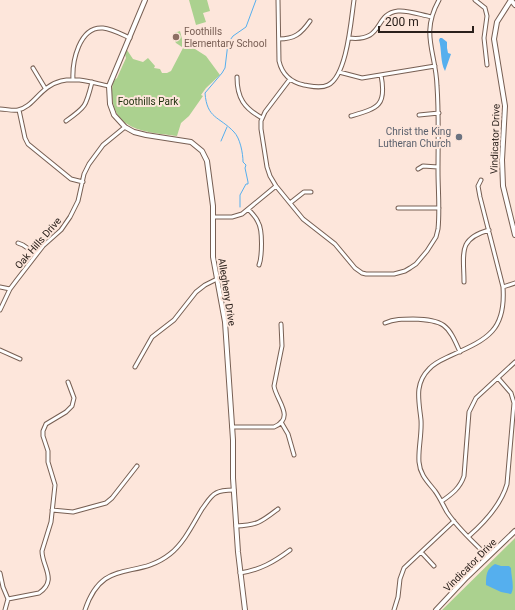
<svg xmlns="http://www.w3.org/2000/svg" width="515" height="610" font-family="Roboto,sans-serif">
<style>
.green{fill:#abd18f}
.water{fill:#55afee}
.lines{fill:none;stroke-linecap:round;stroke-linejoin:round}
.stream{stroke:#55afee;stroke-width:1}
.street-casing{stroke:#775f53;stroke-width:5}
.secondary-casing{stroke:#775f53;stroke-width:6}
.street{stroke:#fff;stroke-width:3}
.secondary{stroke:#fff;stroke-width:4}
.education-dot{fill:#8d6e63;stroke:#fde6db;stroke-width:1.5}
.worship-dot{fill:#6b7280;stroke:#fde6db;stroke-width:1.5}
.labels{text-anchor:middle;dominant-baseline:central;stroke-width:4;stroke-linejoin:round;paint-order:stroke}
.education-label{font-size:10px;fill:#785e54;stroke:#fde6db;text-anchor:start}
.park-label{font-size:10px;fill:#20320f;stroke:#fde6db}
.worship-label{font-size:10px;fill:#5b616d;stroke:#fde6db;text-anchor:end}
.street-label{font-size:10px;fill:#2a201b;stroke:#fde6db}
</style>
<rect width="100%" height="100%" fill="#fde6db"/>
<path class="green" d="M189 0H207L210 11 203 13 206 22 196 25Z
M180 31 182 39V47L176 43 172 36H174V33Z
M186 47 195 49 206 56 220 75 206 88 201 95 203 96 189 116 181 123 177 136C149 132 113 132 112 94 112 88 112 81 117 78L126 58 125 54 127 50 133 59 143 62 148 58 155 66 154 68 160 69 162 73H167L171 71 183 48Z
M515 538V610H442Z"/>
<path class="water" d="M440 38H442L447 42V48L448 53 451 54 445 71C440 62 442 50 439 40Z
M495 564 501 566H509L511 568C511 576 515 588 511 594L501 592 486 585C486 576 486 569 495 564Z"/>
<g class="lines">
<path class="stream" d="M221 141 227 127
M240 207V195L246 184H248V182L245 168 246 165 243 162C243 153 240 138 234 132 219 116 207 119 205 93L222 73 225 68 228 43 233 36 246 27 256 0"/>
<g class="street-casing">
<path id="street" d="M278 0 279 61C282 74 290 82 304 85 311 86 320 89 328 85 347 76 351 20 354 0
M475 0 485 8 487 16 484 38 487 65
M349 38C385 42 373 14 398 11 408 10 421 15 432 17
M279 39C294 39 301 34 310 21
M33 68 45 88
M339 72 362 78 435 66
M237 77C237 98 244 108 262 118
M290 79 265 112 261 121V129L267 167 270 176 276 186 303 219 335 244 355 268 362 273 366 274H394L405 271 410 268 416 264 427 251 436 237 438 229C440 210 438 190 438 171 438 143 439 114 437 86 436 52 420 34 439 0
M73 80C72 62 79 26 103 28 112 29 121 34 130 38
M0 109C6 109 12 111 18 110 34 107 40 86 61 81 77 77 93 83 109 86
M19 110 25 138 28 144 71 179 83 182
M419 115 439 113
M351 116C378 108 387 106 381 75
M66 121C86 107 86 106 92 82
M418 169 423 166 438 167
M481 180 478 186 480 197 503 287C506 330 488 339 452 355 444 359 435 362 429 369 414 384 419 401 421 420 422 434 418 449 419 462 420 475 428 482 435 491 440 498 443 505 447 512 458 529 475 543 488 557
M290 203 304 192H311
M398 208H439
M248 209C252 213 256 217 258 222 263 230 262 257 259 265
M213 217H232L242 214 276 186
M18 243 23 245 36 254
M464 282C464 254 457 239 489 230
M0 287 10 289
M503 287 515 283
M0 310 10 289 16 281 43 246 61 230 70 217 78 201 84 174 89 164 103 145 125 127
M385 323C394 319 403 319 413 319 444 320 448 324 460 352
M0 350 20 359
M135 367 152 337 174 320 196 292 205 285 217 279
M281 422 288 434 294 455
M232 427H274C296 418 276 400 274 386L282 346 281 324
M442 501C452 494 460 488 464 476L469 412 476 398 515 362
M52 510 73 512 106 503 112 498 137 466
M236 526C258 525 261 522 278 509
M469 536C485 522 501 505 507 484L514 403 511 393 498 378
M421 552 434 566
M0 573 3 587 8 599 5 610
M240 573C260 570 274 562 290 550
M8 599 39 593C58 580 42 567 42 551L51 522 55 485 48 462V451L43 436V431L46 424 66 412 72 406 74 398 68 382
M85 610C103 556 136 581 170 554 184 543 193 524 202 509 206 504 210 496 216 493 221 490 228 490 234 490
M394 610 398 597 400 579 404 568 454 521"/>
</g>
<g class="secondary-casing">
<path id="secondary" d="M145 0 109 86 110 104 114 115 125 127 134 132 146 135 191 142 202 151 207 161 213 206V257L225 322 233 440V478L238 552 245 610
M511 0 497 22 494 39 505 106 502 160 503 186 515 235
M511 0 515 5
M436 610 467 577 515 531"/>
</g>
<use href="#street" class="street"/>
<use href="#secondary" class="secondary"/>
</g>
<circle class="education-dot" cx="176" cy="37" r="4"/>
<circle class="worship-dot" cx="459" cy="137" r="4"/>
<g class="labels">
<g class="education-label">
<text x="184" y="31">Foothills<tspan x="184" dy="12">Elementary School</tspan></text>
</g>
<g class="park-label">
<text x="148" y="101">Foothills Park</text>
</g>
<g class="worship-label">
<text x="451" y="131">Christ the King<tspan x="451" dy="12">Lutheran Church</tspan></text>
</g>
<g class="street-label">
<text transform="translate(495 139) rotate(-88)">Vindicator Drive</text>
<text transform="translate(38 243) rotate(-49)">Oak Hills Drive</text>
<text transform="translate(227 292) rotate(81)">Allegheny Drive</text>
<text transform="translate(470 565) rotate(-45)">Vindicator Drive</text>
</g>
</g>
<path d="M379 26v6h94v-6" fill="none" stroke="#2a201b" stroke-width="2"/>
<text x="385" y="26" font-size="12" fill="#2a201b" stroke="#fde6db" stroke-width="3" paint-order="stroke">200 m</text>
</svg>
